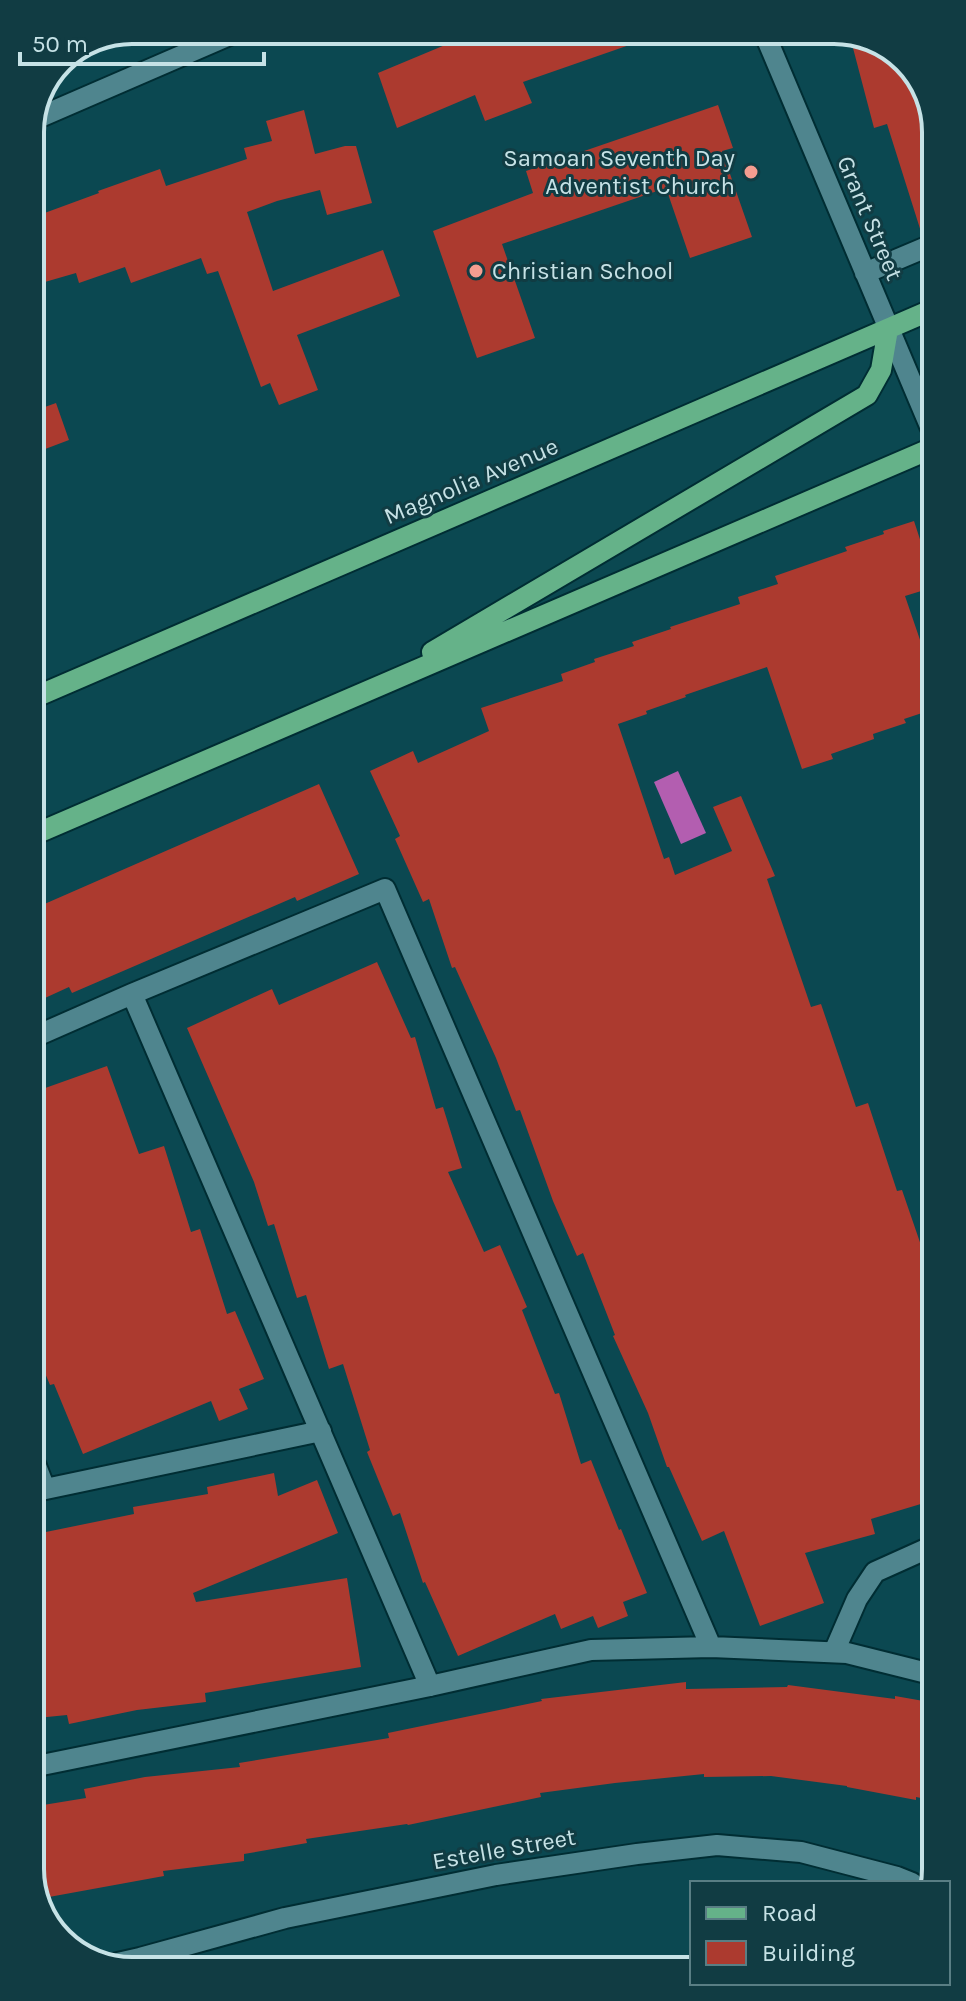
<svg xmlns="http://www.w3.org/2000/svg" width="966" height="2001" font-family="Karla,sans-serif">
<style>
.water{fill:#b35eb0}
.building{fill:#ac3a2f}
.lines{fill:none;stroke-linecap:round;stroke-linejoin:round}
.minor-casing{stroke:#002d33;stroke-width:24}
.primary-casing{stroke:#002d33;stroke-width:24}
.minor{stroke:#4f858e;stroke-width:20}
.primary{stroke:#65b289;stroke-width:20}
.poi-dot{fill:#f59d90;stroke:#113c43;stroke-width:3}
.labels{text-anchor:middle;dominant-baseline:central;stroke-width:6;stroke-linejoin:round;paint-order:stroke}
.poi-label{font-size:24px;fill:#c6e2e6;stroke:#113c43;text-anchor:end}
.street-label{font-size:24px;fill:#c6e2e6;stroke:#113c43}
.rim{fill:none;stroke:#c6e2e6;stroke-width:4}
</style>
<rect width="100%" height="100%" fill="#0b4851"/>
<path class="water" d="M678 771 706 833 681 844 654 782Z"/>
<path class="building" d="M481 30H660L661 34 523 82 532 103 485 121 475 95 397 128 378 73Z
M873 42 896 51 912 72 929 135V233L922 235 887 124 874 128 853 48Z
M718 105 733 148 722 151 752 237 690 258 666 188 502 244 535 338 477 358 433 231 533 193 526 171Z
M304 110 315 154 345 146H356L372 203 327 215 320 190 277 201 247 212 273 291 383 250 400 296 297 335 318 390 279 405 270 383 261 387 218 271 207 274 201 258 131 283 125 267 79 283 76 273 31 286V218L99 193 98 191 160 169 166 186 247 159 244 148 272 141 266 121Z
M56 403 69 440 32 454 31 412Z
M914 521 930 570 931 588 905 596 931 672V710L904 719 906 723 873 734 874 739 831 754 833 759 802 769 767 667 685 695 686 697 646 711 647 714 618 724 664 859 669 857 675 875 732 851 713 807 741 796 775 876 767 879 811 1007 821 1004 856 1107 868 1103 897 1191 902 1190 934 1283V1500L871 1519 875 1534 805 1553 824 1603 760 1626 724 1531 702 1541 669 1467H667L648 1413 613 1336 615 1335 583 1253 577 1256 553 1201 520 1110 516 1111 496 1058 455 967 452 968 429 899 423 902 395 839 400 836 370 771 413 751 418 763 489 731 481 708 563 681 561 674 595 662 594 659 634 646 632 642 671 629 670 627 740 604 738 597 778 584 775 576 847 551 845 547 884 534 883 531Z
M319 784 359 874 297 901 295 897 72 993 69 987 34 1003 33 909Z
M377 962 411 1038 415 1037 436 1109 443 1107 462 1168 448 1172 484 1252 500 1245 527 1307 522 1310 555 1394 559 1393 581 1464 591 1460 619 1530 621 1529 647 1593 623 1602 628 1616 598 1628 593 1616 561 1629 555 1614 458 1656 425 1582 423 1583 400 1513 393 1516 367 1452 370 1450 343 1364 329 1369 306 1295 297 1298 274 1224 268 1226 254 1182 187 1028 272 989 279 1005Z
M107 1066 139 1154 164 1146 191 1232 200 1229 227 1314 235 1311 264 1379 239 1389 248 1409 219 1421 211 1401 83 1454 54 1384 50 1385 35 1349 34 1092Z
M274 1473 278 1496 317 1480 338 1533 193 1593 196 1602 347 1578 361 1667 205 1693 206 1702 137 1710 69 1724 67 1715 37 1718 36 1534 134 1514 133 1507 208 1494 207 1487Z
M686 1682V1689L787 1687 788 1685 895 1699V1696L935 1703 936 1801 916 1797V1800L847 1787V1786L771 1776 704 1777V1774L615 1783 540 1793 541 1797 408 1825 407 1824 306 1839 307 1843 244 1854V1861L163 1871 164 1876 38 1899 37 1806 86 1798 84 1789 145 1777 240 1767 239 1763 389 1738 388 1733 542 1701 541 1699Z"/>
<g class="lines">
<g class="minor-casing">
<path id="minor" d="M763 30 930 426
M33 120 241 30
M865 273 929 246
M132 994 430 1686
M34 1037 132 994 385 889 711 1647
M36 1466 45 1489
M36 1491 321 1431
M834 1652 857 1599 875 1572 935 1545
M37 1766 430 1686 591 1650 711 1647 847 1653 935 1675
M109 1965 140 1958 285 1918 496 1875 637 1854 717 1845 801 1852 897 1877 912 1883"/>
</g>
<g class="primary-casing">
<path id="primary" d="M432 652 867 395 881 370 888 329
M33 698 929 311
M33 835 930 449"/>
</g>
<use href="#minor" class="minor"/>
<use href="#primary" class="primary"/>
</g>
<g class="poi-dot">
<circle cx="751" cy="172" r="8"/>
<circle cx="476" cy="271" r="8"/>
</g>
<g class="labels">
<g class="poi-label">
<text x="735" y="158">Samoan Seventh Day<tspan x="735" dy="28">Adventist Church</tspan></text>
<text x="492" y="271" text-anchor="start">Christian School</text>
</g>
<g class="street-label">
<text transform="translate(870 218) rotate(67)">Grant Street</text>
<text transform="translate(471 481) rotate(-23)">Magnolia Avenue</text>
<text transform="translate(504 1849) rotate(-10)">Estelle Street</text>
</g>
</g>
<path d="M0 0H966V2001H0ZM132 44H834A88 88 0 0 1 922 132V1869A88 88 0 0 1 834 1957H132A88 88 0 0 1 44 1869V132A88 88 0 0 1 132 44Z" fill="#113c43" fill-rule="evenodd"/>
<path class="rim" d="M132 44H834A88 88 0 0 1 922 132V1869A88 88 0 0 1 834 1957H132A88 88 0 0 1 44 1869V132A88 88 0 0 1 132 44Z"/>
<rect x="690" y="1881" width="260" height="104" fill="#113c43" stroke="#597e84" stroke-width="2"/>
<rect x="706" y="1907" width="40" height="12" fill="#65b289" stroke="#597e84" stroke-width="2"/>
<text x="762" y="1921" font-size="24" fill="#c6e2e6">Road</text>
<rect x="706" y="1941" width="40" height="24" fill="#ac3a2f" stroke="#597e84" stroke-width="2"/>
<text x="762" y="1961" font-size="24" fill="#c6e2e6">Building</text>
<path d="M20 52v12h244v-12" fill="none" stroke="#c6e2e6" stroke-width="4"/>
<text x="32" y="52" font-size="24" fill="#c6e2e6" stroke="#113c43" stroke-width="6" paint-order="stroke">50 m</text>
</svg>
